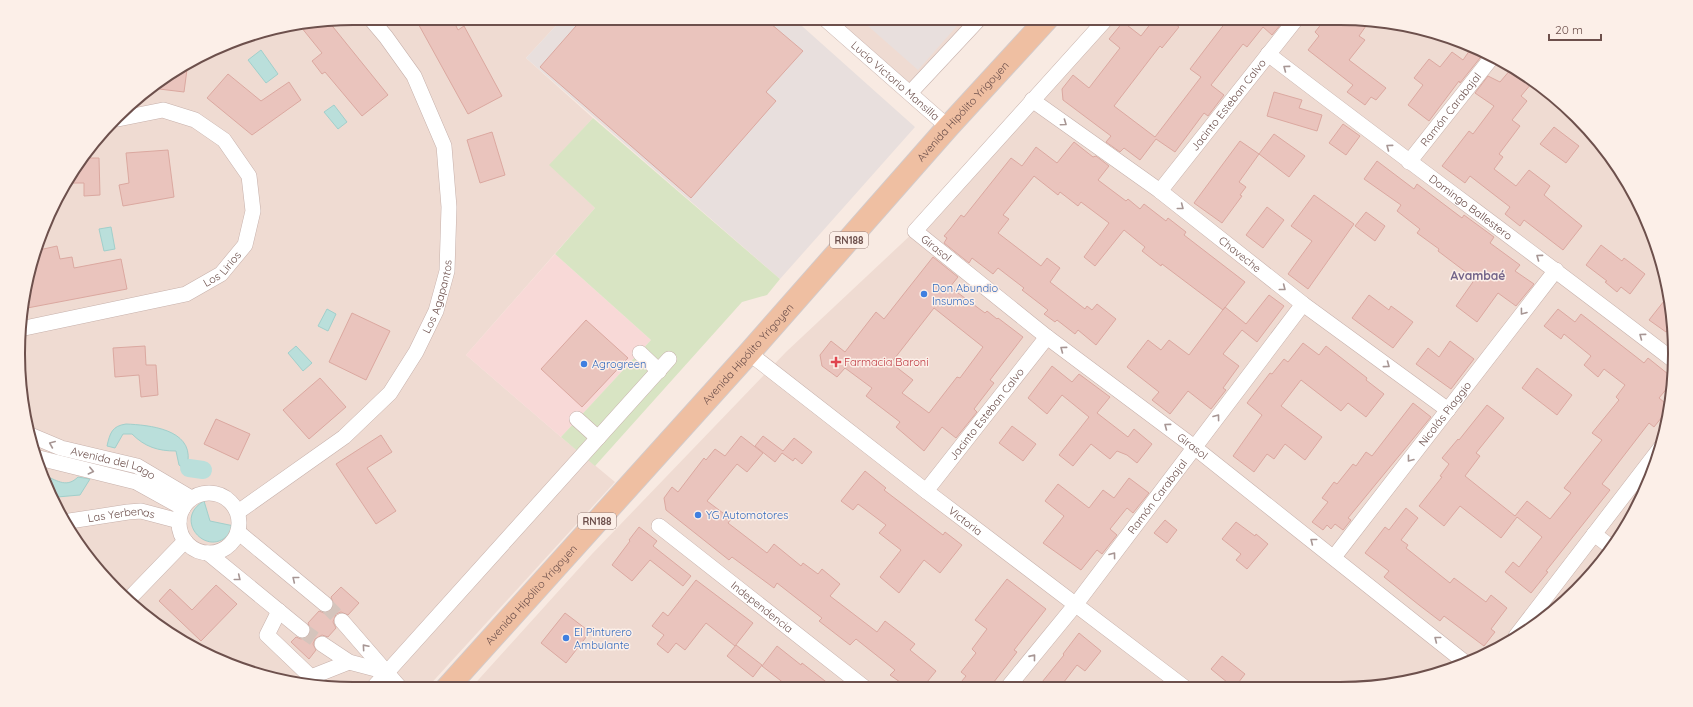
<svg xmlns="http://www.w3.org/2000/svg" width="1693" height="707" font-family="Quicksand,sans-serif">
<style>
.residential{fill:#efdbd2}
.commercial{fill:#f8d9d7}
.industrial{fill:#e8dfdd}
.green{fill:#d8e4c3}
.water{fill:#badfdb;stroke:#a1cfcb}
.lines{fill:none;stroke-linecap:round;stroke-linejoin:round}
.canal{stroke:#badfdb;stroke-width:18}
.building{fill:#eac4bd;stroke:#dba8a0;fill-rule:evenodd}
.street-tunnel{stroke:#d5c4bc;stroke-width:15;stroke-dasharray:15 8;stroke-linecap:butt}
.street-casing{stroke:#c7b1ab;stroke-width:16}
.primary-casing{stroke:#d3cac9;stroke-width:24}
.street{stroke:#fff;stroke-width:15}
.primary{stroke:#efbfa2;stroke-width:22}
.oneway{stroke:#a79694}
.shop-dot{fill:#3f7fe0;stroke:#fcefe8;stroke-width:1.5}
.health-dot{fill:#e0444e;stroke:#fcefe8;stroke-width:1.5}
.labels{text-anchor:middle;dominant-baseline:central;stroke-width:3;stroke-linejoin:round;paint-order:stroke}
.shield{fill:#fcefe8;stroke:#98807b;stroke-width:1}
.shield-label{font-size:10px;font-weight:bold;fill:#6d504c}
.street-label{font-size:11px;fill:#6d504c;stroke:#fcefe8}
.shop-label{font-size:11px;fill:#366cbe;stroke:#fcefe8;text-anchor:start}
.health-label{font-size:11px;fill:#be3a42;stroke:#fcefe8;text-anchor:start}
.neighbourhood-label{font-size:12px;font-weight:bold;fill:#736489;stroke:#fcefe8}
.rim{fill:none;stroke:#6d504c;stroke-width:2}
</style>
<rect width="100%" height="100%" fill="#f8eae2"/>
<path class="residential" d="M354 18H563L526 58 593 118 550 165 595 208 466 355 561 437 615 482 426 689H354L245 671 149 620 101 575 63 521 24 419 18 353 24 288 63 186 132 101 186 63 245 36Z
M824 18H980L910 93Z
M1107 18H1339L1448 36 1507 63 1561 101 1606 149 1641 205 1664 267 1674 332 1672 398 1657 462 1606 558 1544 620 1468 663 1384 686 470 689 592 554 786 352 915 231Z"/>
<path class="commercial" d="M555 254 651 340 561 437 466 355Z"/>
<path class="industrial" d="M563 18H793L915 127 780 279 526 58Z
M859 18H964L918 70Z"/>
<path class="green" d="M593 118 780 279 767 295 742 302 595 466 561 437 651 340 555 254 595 208 549 165Z"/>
<path class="water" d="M261 50 278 74 266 83 248 60Z
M334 105 347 122 338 129 324 112Z
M111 227 115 249 104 251 99 229Z
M327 309 336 314 328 331 318 326Z
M296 346 312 363 303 371 288 353Z
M126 424C149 425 192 429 188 461L192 464 187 471 179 465 176 451C158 451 145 447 132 434H123L115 448 107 446C110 433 112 426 126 424Z
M46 476C58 481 67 488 78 477L90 479 80 495 57 497 54 499Z
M204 501 210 521 234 526C214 566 169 521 204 501Z"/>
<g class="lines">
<path class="canal" d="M189 468 203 470"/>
</g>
<path class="building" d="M415 18H452L458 30 464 26 502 96 468 114Z
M583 18H764L803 51 766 92 776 101 691 198 540 67Z
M1155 18H1167L1179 27 1162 48 1160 46 1114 106 1155 137 1201 77 1190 69 1229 18H1286L1272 35 1263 27 1247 47 1243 44 1211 85 1224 95 1208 116 1204 113 1175 152 1156 139 1140 160 1124 148 1120 152 1106 142 1111 136 1063 100 1062 89 1073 75 1089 88 1120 48 1109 39 1123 22 1141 36Z
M1326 18H1340L1368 23 1359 36 1365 40 1349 60 1386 88 1376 100 1371 97 1365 105 1347 92 1353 85 1308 50 1319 36 1315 32Z
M329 22 388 95 362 116 325 72 322 74 312 61 322 53 301 27Z
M1472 47 1484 53 1460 83 1459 81 1429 121 1408 105 1423 85 1414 78 1429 59 1440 67 1452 52 1463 60Z
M188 62 184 92 151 88 186 63Z
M1511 69 1531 84 1521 96 1527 101 1512 120 1520 126 1499 154 1503 157 1494 169 1516 186 1529 170 1550 186 1544 195 1582 226 1563 250 1524 220 1520 226 1505 214 1510 207 1470 176 1465 183 1442 166 1469 131 1473 134 1494 106 1475 93 1488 76 1500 82Z
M228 74 261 101 289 82 301 100 252 135 207 98Z
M1274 92 1302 100 1299 108 1322 115 1317 131 1267 116Z
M1343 124 1360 136 1346 155 1329 143Z
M1554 127 1579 146 1566 163 1540 144Z
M492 132 505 175 480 183 467 140Z
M1274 134 1305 156 1289 177 1259 154Z
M1240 141 1259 154 1239 182 1246 187 1240 195 1242 196 1222 223 1194 203Z
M1074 142 1093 157 1096 156 1109 166 1098 180 1126 201 1128 199 1140 209 1144 204 1166 221 1168 218 1186 232 1184 235 1245 282 1223 310 1162 264 1161 266 1142 251 1145 247 1124 230 1095 266 1084 257 1109 223 1081 202 1078 206 1060 192 1058 195 1034 176 1003 215 1009 219 998 233 1041 266 1047 258 1060 268 1050 282 1085 309 1087 306 1092 310 1097 304 1116 319 1096 345 1078 330 1075 334 1057 320 1055 322 1044 314 1048 310 1022 290 1024 288 998 268 993 274 972 258 969 263 944 243 947 238 944 236 951 228 961 215 964 217 1011 158 1022 166 1036 147 1057 163Z
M168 150 174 197 123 206 119 185 129 183 126 153Z
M86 158H99L100 195 84 196V183H65Z
M1377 161 1414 189 1417 184 1462 218 1464 215 1494 237 1490 243 1520 265 1515 271 1534 284 1516 306 1498 293 1477 322 1456 306 1475 279 1438 251 1439 249 1417 233 1420 229 1397 211 1401 205 1364 179Z
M1314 195 1354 224 1308 289 1288 274 1312 241 1291 226Z
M1267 207 1284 220 1263 248 1246 235Z
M1366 212 1385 226 1375 241 1355 226Z
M1601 245 1622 261 1624 258 1645 274 1630 294 1621 287 1617 292 1605 282 1607 281 1586 265Z
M57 246 60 259 72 257 74 268 121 259 127 289 22 309 24 288 39 250Z
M933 257 958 277 950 287 985 313 987 311 997 319 998 318 1023 337 990 380 994 383 974 409 977 412 956 438 942 427 924 451 896 427 900 422 866 396 872 388 845 368 837 377 822 366 820 355 831 341 845 352 876 312 884 319ZM934 308 983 347 960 378 957 377 929 413 902 393 913 380 891 363Z
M1269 295 1284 306 1257 342 1242 330 1223 354 1239 366 1223 388 1226 390 1211 409 1188 391 1170 414 1152 400 1159 392 1127 367 1148 340 1161 350 1169 340 1189 355 1225 307 1246 324Z
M1369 295 1389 310 1391 306 1413 322 1393 348 1352 318Z
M1668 296 1673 323 1666 332 1649 320Z
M1558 309 1575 322 1581 314 1644 363 1648 358 1673 378V381L1659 398 1670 407 1654 427 1649 423 1602 484 1610 490 1546 571 1548 572 1531 593 1505 572 1513 562 1519 567 1542 537 1517 517 1501 538 1460 506 1444 526 1419 506 1442 477 1440 476 1449 464 1442 458 1458 439 1459 440 1487 405 1504 418 1476 453 1480 456 1465 476 1515 516 1527 501 1550 519 1571 493 1564 488 1602 440 1592 433 1619 400 1616 397 1625 385 1604 369 1598 377 1584 365 1591 356 1564 334 1561 339 1544 326Z
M352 313 390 331 366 380 329 362Z
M586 320 628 358 582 407 541 369Z
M1450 341 1474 359 1451 389 1416 364 1428 348 1439 357Z
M1303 343 1319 355 1326 346 1367 378 1366 380 1384 394 1366 417 1348 403 1341 411 1301 380 1281 406 1322 437 1305 460 1285 444 1274 459 1267 454 1254 472 1233 456 1262 415 1247 403 1270 373 1272 374 1284 359 1288 362Z
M145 346 146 365H156L158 395 141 397 139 375 115 377 113 348Z
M1052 366 1072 382 1079 374 1110 397 1097 413 1128 437 1134 429 1152 444 1137 463 1127 455 1117 451 1110 459 1091 444 1073 466 1059 455 1089 417 1062 395 1047 414 1028 398Z
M1537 368 1572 395 1557 415 1522 388Z
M320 378 346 407 309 439 283 410Z
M1413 403 1431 417 1348 518 1351 520 1343 530 1335 524 1331 529 1327 525 1323 530 1312 522 1328 502 1322 498 1334 482 1337 484 1353 464 1356 466 1366 452 1372 456Z
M216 419 250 434 238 460 204 444Z
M1012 426 1036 444 1023 461 999 443Z
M381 435 392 452 367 468 396 511 376 524 336 464Z
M741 436 763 453 747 472 737 464 707 501 731 519 728 523 767 553 774 544 801 566 803 563 818 574 822 569 840 584 830 596 877 632 885 621 915 644 910 650 936 671 923 687H907L890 675 895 670 856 639 850 645 819 621 822 618 777 583 774 588 732 557 729 560 666 510 664 498 672 487 678 492 704 458 706 460 715 449 725 456Z
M763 436 783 451 794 438 812 452 802 464 795 458 793 461 782 453 775 462 755 446Z
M865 471 886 488 884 490 943 535 945 532 962 545 940 573 924 560 899 593 880 577 901 550 879 533 886 525 858 504 853 510 841 501Z
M1129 478 1149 493 1133 513 1127 508 1110 529 1117 535 1102 554 1097 550 1081 570 1043 543 1064 516 1045 501 1058 484 1089 508 1103 490 1114 498Z
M1406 508 1418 518 1401 540 1408 545 1406 548 1450 583 1454 578 1486 602 1491 595 1507 608 1491 629 1495 632 1484 646 1444 616 1440 621 1419 605 1384 577 1389 571 1365 553 1385 527 1389 530Z
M1165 520 1177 530 1167 543 1154 533Z
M1236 522 1255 536 1256 534 1268 544 1247 569 1236 560 1241 554 1222 539Z
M639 527 657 541 653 546 691 576 683 586 650 560 632 581 612 565 630 541 629 540Z
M1007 579 1046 609 1014 650 1017 652 990 687H957L966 676 961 672 976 653 972 649 987 629 975 620Z
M696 580 753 623 735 646 706 623 685 650 676 643 668 653 657 644 664 635 652 626 663 612 668 616Z
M216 585 237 604 201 641 159 601 170 589 192 610Z
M341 587 359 603 348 615 341 612 336 614 333 622 336 628 328 637 322 635 315 639 313 644 316 650 309 659 291 642 296 637 301 639 309 636 311 631 308 623 319 611 324 613 332 610 334 605 331 597Z
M565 613 590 632 566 663 541 643Z
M1079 633 1101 651 1085 671 1077 665 1060 687H1038L1064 655 1063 654Z
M736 645 762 665 753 677 727 656Z
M777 646 801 665 802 663 834 688H794L787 682 785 684 762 666Z
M1222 656 1245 674 1235 687H1233L1211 669Z"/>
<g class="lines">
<path class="street-tunnel" d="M325 604 342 621
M302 630 322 644"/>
<g class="street-casing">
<g id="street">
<path id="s1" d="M824 18 948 127"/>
<path id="s2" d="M1107 18 915 231 1047 337 1194 447 1467 664"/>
<path id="s3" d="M1268 54C1402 157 1539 257 1673 360"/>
<path d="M910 93 980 18"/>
<path id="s4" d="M1032 100 1160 191 1303 304 1448 410"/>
<path id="s5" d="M1409 162 1493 56"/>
<path id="s6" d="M1160 191 1297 18"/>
<path id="s7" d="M20 329 186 294 221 274 245 245 253 211 249 176 224 140 195 120 163 110 118 119"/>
<path d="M640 353 659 371"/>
<path id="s8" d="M749 353 926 491 1184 687"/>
<path d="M577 419 598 438"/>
<path id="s9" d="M30 435 61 448 137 466 191 498"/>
<path d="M39 458 136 482 183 508"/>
<path id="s10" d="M926 491 1047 337"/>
<circle cx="209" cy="523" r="30"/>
<path id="s11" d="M238 512 344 437 390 393 416 352 436 311 447 271 449 207 444 146 414 76 386 37 370 18"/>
<path id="s12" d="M63 522 128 512 141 511 179 521"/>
<path id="s13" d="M659 526 865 688"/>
<path d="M238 532 325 604"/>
<path d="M1594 534 1611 547"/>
<path d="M208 553 302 630"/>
<path id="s14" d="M1334 557 1556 270"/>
<path d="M128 600 185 541"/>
<path d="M279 611 267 635 311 677 349 662"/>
<path d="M342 621 401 689"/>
<path d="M1516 636 1661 447"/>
<path d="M322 644 349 662 387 672"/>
<path id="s15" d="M1008 687 1076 604 1303 304"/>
<path d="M372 689 669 359"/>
</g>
</g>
<g class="primary-casing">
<g id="primary">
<path id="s16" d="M446 689 749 353 948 127 1048 18"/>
</g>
</g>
<use href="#street" class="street"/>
<use href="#primary" class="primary"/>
</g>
<defs><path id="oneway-chevron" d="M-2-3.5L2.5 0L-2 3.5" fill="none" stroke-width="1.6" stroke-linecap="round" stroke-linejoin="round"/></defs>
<g class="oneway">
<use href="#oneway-chevron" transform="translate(1286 68) rotate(-143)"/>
<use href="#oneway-chevron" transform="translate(1064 123) rotate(35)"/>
<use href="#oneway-chevron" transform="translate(1389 147) rotate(-143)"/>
<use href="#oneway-chevron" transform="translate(1181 207) rotate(38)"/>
<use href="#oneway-chevron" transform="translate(1539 257) rotate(-144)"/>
<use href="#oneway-chevron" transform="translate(1283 288) rotate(38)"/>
<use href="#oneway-chevron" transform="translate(1523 312) rotate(127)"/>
<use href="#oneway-chevron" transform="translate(1642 336) rotate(-143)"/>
<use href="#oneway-chevron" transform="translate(1063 349) rotate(-143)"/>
<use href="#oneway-chevron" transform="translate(1387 365) rotate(36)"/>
<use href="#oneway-chevron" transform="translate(1217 417) rotate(-53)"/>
<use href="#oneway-chevron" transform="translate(1167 426) rotate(-143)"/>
<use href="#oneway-chevron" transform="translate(52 444) rotate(-157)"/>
<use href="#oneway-chevron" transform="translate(1410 459) rotate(128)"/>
<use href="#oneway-chevron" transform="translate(91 471) rotate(13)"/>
<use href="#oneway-chevron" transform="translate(1313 541) rotate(-142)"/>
<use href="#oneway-chevron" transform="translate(1113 555) rotate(-53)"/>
<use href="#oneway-chevron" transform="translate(238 578) rotate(39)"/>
<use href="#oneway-chevron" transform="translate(295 579) rotate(-141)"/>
<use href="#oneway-chevron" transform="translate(1437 639) rotate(-142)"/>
<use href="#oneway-chevron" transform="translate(365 647) rotate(-131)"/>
<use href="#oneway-chevron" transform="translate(1033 657) rotate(-51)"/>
</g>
<g class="shop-dot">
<circle cx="924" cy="294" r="4"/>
<circle cx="584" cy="364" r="4"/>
<circle cx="698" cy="515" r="4"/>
<circle cx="566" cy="638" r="4"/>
</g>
<path class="health-dot" d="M834 356h4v4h4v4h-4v4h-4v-4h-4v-4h4z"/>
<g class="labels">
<g class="shield">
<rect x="830" y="232" width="38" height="16" rx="3"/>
<rect x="578" y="513" width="38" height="16" rx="3"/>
</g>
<g class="shield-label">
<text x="849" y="240">RN188</text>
<text x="597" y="521">RN188</text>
</g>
<g class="street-label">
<text stroke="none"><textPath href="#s1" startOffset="95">Lucio Victorio Mansilla</textPath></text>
<text stroke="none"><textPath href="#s6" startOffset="110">Jacinto Esteban Calvo</textPath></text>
<text stroke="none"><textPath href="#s5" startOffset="67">Ramón Carabajal</textPath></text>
<text stroke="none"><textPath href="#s16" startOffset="775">Avenida Hipólito Yrigoyen</textPath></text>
<text stroke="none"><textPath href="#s3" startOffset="254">Domingo Ballestero</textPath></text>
<text stroke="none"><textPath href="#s2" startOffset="314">Girasol</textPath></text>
<text stroke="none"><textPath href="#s4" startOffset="259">Chaveche</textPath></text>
<text stroke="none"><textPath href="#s7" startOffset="214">Los Lirios</textPath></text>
<text stroke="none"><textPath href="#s11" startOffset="302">Los Agapantos</textPath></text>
<text stroke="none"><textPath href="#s16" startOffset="451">Avenida Hipólito Yrigoyen</textPath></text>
<text stroke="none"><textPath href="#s10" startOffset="98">Jacinto Esteban Calvo</textPath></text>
<text stroke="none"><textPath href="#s14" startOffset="181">Nicolás Piaggio</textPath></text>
<text stroke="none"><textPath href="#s2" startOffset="638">Girasol</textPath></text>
<text stroke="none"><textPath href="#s9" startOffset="88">Avenida del Lago</textPath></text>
<text stroke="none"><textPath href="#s15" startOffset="242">Ramón Carabajal</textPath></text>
<text stroke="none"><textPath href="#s12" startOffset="59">Las Yerbenas</textPath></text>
<text stroke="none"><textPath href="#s8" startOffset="274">Victoria</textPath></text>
<text stroke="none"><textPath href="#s16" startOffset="127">Avenida Hipólito Yrigoyen</textPath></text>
<text stroke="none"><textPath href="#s13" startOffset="131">Independencia</textPath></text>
</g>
<g class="shop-label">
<text x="932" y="288">Don Abundio<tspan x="932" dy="13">Insumos</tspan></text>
<text x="592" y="364">Agrogreen</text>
<text x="706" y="515">YG Automotores</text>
<text x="574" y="632">El Pinturero<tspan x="574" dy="13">Ambulante</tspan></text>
</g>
<g class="health-label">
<text x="844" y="362">Farmacia Baroni</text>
</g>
<g class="neighbourhood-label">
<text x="1478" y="275">Avambaé</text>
</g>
</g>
<path d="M0 0H1693V707H0ZM353 25H1340A328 328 0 0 1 1668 353V354A328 328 0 0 1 1340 682H353A328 328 0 0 1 25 354V353A328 328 0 0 1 353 25Z" fill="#fcefe8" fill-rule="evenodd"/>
<path class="rim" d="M353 25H1340A328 328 0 0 1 1668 353V354A328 328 0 0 1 1340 682H353A328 328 0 0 1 25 354V353A328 328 0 0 1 353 25Z"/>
<path d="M1549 34v6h52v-6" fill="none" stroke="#6d504c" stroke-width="2"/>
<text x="1555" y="34" font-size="12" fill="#6d504c" stroke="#fcefe8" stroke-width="3" paint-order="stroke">20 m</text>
</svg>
